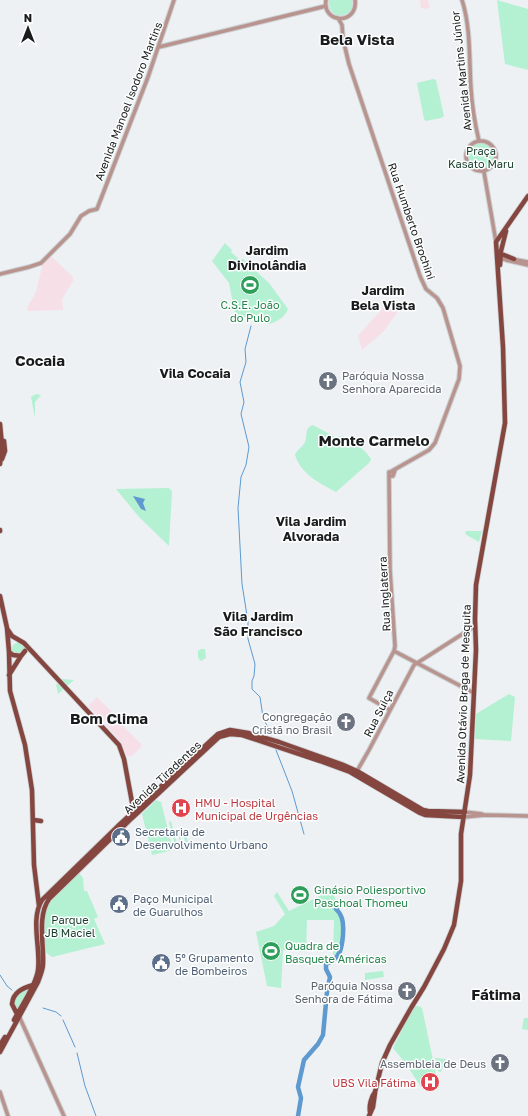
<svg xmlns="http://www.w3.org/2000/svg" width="528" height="1116" font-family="'Golos Text',sans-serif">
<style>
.education{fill:#f7dfe8}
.green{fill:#b4f0d2}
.water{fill:#5e99d0}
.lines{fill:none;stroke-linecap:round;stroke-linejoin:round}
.stream{stroke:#5e99d0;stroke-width:1}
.river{stroke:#5e99d0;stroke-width:4.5}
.minor-casing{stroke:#cbcfd1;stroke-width:5.5}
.major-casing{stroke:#cbcfd1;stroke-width:6}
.minor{stroke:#b9948f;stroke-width:3.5}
.major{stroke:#854640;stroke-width:4.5}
.labels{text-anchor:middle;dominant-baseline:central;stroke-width:3;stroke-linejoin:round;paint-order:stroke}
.street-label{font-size:11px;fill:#191b1c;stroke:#fdfefe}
.park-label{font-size:11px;fill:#173d2c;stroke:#fdfefe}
.leisure-label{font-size:11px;fill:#27864d;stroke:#fdfefe;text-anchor:start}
.worship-label{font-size:11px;fill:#5b616d;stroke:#fdfefe;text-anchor:end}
.health-label{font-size:11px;fill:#be3a42;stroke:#fdfefe;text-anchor:start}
.service-label{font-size:11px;fill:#4e5e75;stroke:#fdfefe;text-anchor:start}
.quarter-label{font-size:13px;font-weight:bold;fill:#191b1c;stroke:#fdfefe}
.district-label{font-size:15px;font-weight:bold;fill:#191b1c;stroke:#fdfefe}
</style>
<rect width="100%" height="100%" fill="#edf1f4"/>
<path class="education" d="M420 0H428L430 7 425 9 421 8Z
M50 257H52L73 277V281L62 299 63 310 27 311 28 306 36 292 43 263Z
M391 299 399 310 384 331 362 350 358 336Z
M97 697 113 713 103 722 89 707V705Z
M115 718 141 744V747L132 756H127L120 741 106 725 112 719Z"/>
<path class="green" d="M329 0H352V9C343 21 327 15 329 0Z
M497 0 528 9V70L505 64Z
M433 79 436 80 444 116 441 118 426 121 424 119 417 83Z
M466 156a15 15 0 1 1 30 0a15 15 0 1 1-30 0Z
M225 243 232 250 231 252 240 260 243 259 269 283 288 309C285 317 278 321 270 324L235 314 229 283 212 261Z
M36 394 41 395 35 402V418L31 397Z
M313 425 335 437 344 436 347 442C358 444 365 450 371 459L369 463 336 492C319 483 301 474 295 455 297 449 303 447 305 442 308 435 304 428 313 425Z
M169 488 172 491 169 546 139 517 116 489Z
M466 531H482L479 542 465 534Z
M16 643H21L24 646V649L18 655 15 654 11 651 13 645Z
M201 649H205L206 658 201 661 198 658V651Z
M62 679 74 680 58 694 56 685Z
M509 694 515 697 511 741 475 739 476 714Z
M156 800 161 802 173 850 152 855 142 814Z
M171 821 178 847 190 844 191 847 176 850 169 822Z
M185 829 188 842H185L183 831 179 832 182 843H180L177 830Z
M79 871 80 874 83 878 84 891H87L98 917 94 919 105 944 52 957 45 952 44 923 47 904Z
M332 890 346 928 342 953 333 955 334 920H307L306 952 283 950 281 988 267 986 256 932 274 926 285 914 274 896 277 892 289 911Z
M383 971 384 977 365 980V973Z
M29 989 17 1009 14 1003C16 995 21 992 29 989Z
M414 1006H419L422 1008 439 1088 427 1090 421 1087 406 1064 393 1048Z
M524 1018H528V1030L522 1029Z
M435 1058 446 1059 441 1072 438 1071Z"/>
<path class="water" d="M133 496 145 499 143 503 146 511 141 509Z"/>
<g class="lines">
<path class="stream" d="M251 326 245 349 246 362 240 382 244 402 241 414 249 447 246 465 241 477 238 508 242 584 248 622V639L255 664 254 676 252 681V689L260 697 263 717 271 735
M276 750 292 791 304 834
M0 975 7 986 12 990
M43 1008 56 1012 61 1016
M63 1020 75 1047
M77 1053 85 1086 96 1116"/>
<path class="river" d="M298 1116 301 1098 298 1087 304 1060 318 1044 323 1035 327 992 330 977 326 969V964C340 959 342 948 343 935 343 928 344 922 341 916 340 913 338 911 336 909L340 905"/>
<g class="minor-casing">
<path id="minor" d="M326 0C322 24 358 25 355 0
M462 0C471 28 469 60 471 89 472 106 475 124 479 141
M338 18 342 25 343 39 349 64 420 276 426 289 437 298 443 308 460 366 459 379 435 443 429 450 392 471
M159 47 326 6
M466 156a15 15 0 1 1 30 0a15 15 0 1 1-30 0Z
M484 172 496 242
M500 260 507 258 528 262
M506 260 528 265
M0 274 29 267 41 263 70 234 81 216 89 211 97 209 148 77 174 0
M392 472H389V476H393L395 470
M389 476 390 570 395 646 394 651 369 698 390 710
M394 651 474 693
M357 771 369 750 414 665 475 626
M465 812 482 814
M464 817 485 815 528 816
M19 1016 64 1116
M0 1092 8 1116"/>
</g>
<g class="major-casing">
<path id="major" d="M499 253 514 259
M500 265 501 251 506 231
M0 424 2 446 0 464
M2 459 5 451 4 441
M0 530V531
M0 596 7 628 9 652 10 691 25 745 32 790 34 865 39 906
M8 630 12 636 24 643 119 745 124 759 134 813
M9 652 13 655 21 656
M9 675 21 656 25 651
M34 820 41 821
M17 1014 12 1004C13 992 23 988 33 985
M14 1020C21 1006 36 986 38 970 41 949 30 919 42 900L118 826 218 734 230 730 248 733 279 742 341 764 357 771 423 810 428 811 465 812
M0 1045 5 1037
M0 1052 38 982C40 976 43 970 43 964 44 944 37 916 49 899L132 818 219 737 230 734 242 735 320 761 350 772 420 813 425 815 464 817
M370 1112C369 1106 371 1097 375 1092L382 1063 390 1045 411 1008 424 987 444 949 454 925 461 881V834L470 775 476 650 475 619 476 585 505 423 503 347 496 242 528 196
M369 1116 373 1107 375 1093"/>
</g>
<use href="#minor" class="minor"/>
<use href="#major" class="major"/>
</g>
<defs>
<g id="stadium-disc" transform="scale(1)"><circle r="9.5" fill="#2e9e5b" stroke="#fdfefe"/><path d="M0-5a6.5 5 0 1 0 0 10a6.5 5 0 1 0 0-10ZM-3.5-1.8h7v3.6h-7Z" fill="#fff"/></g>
<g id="church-disc" transform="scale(1)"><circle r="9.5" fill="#6b7280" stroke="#fdfefe"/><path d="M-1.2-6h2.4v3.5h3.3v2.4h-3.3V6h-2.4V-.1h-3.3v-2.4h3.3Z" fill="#fff"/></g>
<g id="hospital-disc" transform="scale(1)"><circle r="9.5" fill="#e0444e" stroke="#fdfefe"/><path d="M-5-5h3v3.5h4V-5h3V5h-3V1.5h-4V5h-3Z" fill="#fff"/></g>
<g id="civic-disc" transform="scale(1)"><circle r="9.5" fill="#5c6f8a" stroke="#fdfefe"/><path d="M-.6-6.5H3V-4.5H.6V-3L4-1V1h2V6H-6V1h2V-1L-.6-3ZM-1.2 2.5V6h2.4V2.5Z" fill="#fff"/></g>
</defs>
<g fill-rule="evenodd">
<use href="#stadium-disc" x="250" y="285"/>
<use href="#church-disc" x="328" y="381"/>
<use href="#church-disc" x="346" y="722"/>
<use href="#hospital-disc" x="181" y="808"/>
<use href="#civic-disc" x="121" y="837"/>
<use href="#stadium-disc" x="300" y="895"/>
<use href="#civic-disc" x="119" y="904"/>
<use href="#stadium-disc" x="271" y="951"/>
<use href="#civic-disc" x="161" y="963"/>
<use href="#church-disc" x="407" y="991"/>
<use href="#church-disc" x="500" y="1063"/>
<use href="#hospital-disc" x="430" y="1082"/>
</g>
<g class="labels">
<g class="street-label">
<text transform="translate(461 71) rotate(-96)">Avenida Martins Júnior</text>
<text transform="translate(128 101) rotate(-69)">Avenida Manoel Isodoro Martins</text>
<text transform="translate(412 221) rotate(71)">Rua Humberto Brochini</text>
<text transform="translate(384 594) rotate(-93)">Rua Inglaterra</text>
<text transform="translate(463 694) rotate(-88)">Avenida Otávio Braga de Mesquita</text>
<text transform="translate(378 713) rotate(-63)">Rua Suiça</text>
<text transform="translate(162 777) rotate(-43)">Avenida Tiradentes</text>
</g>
<g class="park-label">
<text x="481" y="150">Praça<tspan x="481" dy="13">Kasato Maru</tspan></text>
<text x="70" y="919">Parque<tspan x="70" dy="13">JB Maciel</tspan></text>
</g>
<g class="leisure-label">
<text x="250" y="304" text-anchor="middle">C.S.E. João<tspan x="250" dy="13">do Pulo</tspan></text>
<text x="314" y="889">Ginásio Poliesportivo<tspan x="314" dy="13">Paschoal Thomeu</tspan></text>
<text x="285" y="945">Quadra de<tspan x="285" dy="13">Basquete Américas</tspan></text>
</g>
<g class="worship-label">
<text x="342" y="375" text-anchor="start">Paróquia Nossa<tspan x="342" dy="13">Senhora Aparecida</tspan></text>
<text x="332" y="716">Congregação<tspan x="332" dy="13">Cristã no Brasil</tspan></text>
<text x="393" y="985">Paróquia Nossa<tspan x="393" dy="13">Senhora de Fátima</tspan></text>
<text x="486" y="1063">Assembleia de Deus</text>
</g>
<g class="health-label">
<text x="195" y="802">HMU - Hospital<tspan x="195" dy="13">Municipal de Urgências</tspan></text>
<text x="416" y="1082" text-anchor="end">UBS Vila Fátima</text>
</g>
<g class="service-label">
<text x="135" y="831">Secretaria de<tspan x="135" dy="13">Desenvolvimento Urbano</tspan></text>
<text x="133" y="898">Paço Municipal<tspan x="133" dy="13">de Guarulhos</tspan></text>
<text x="175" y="957">5º Grupamento<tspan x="175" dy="13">de Bombeiros</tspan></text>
</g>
<g class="quarter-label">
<text x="267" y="250">Jardim<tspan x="267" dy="15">Divinolândia</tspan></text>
<text x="383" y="290">Jardim<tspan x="383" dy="15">Bela Vista</tspan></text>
<text x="195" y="373">Vila Cocaia</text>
<text x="311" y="521">Vila Jardim<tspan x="311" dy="15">Alvorada</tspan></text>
<text x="258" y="616">Vila Jardim<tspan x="258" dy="15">São Francisco</tspan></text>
</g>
<g class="district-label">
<text x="357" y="39">Bela Vista</text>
<text x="40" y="360">Cocaia</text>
<text x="374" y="440">Monte Carmelo</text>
<text x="109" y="718">Bom Clima</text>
<text x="496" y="994">Fátima</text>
</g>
</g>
<g transform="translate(28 28)" stroke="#fdfefe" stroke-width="3" paint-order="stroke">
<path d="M0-3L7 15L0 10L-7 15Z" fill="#191b1c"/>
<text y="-6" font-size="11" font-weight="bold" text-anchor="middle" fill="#191b1c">N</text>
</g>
</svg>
